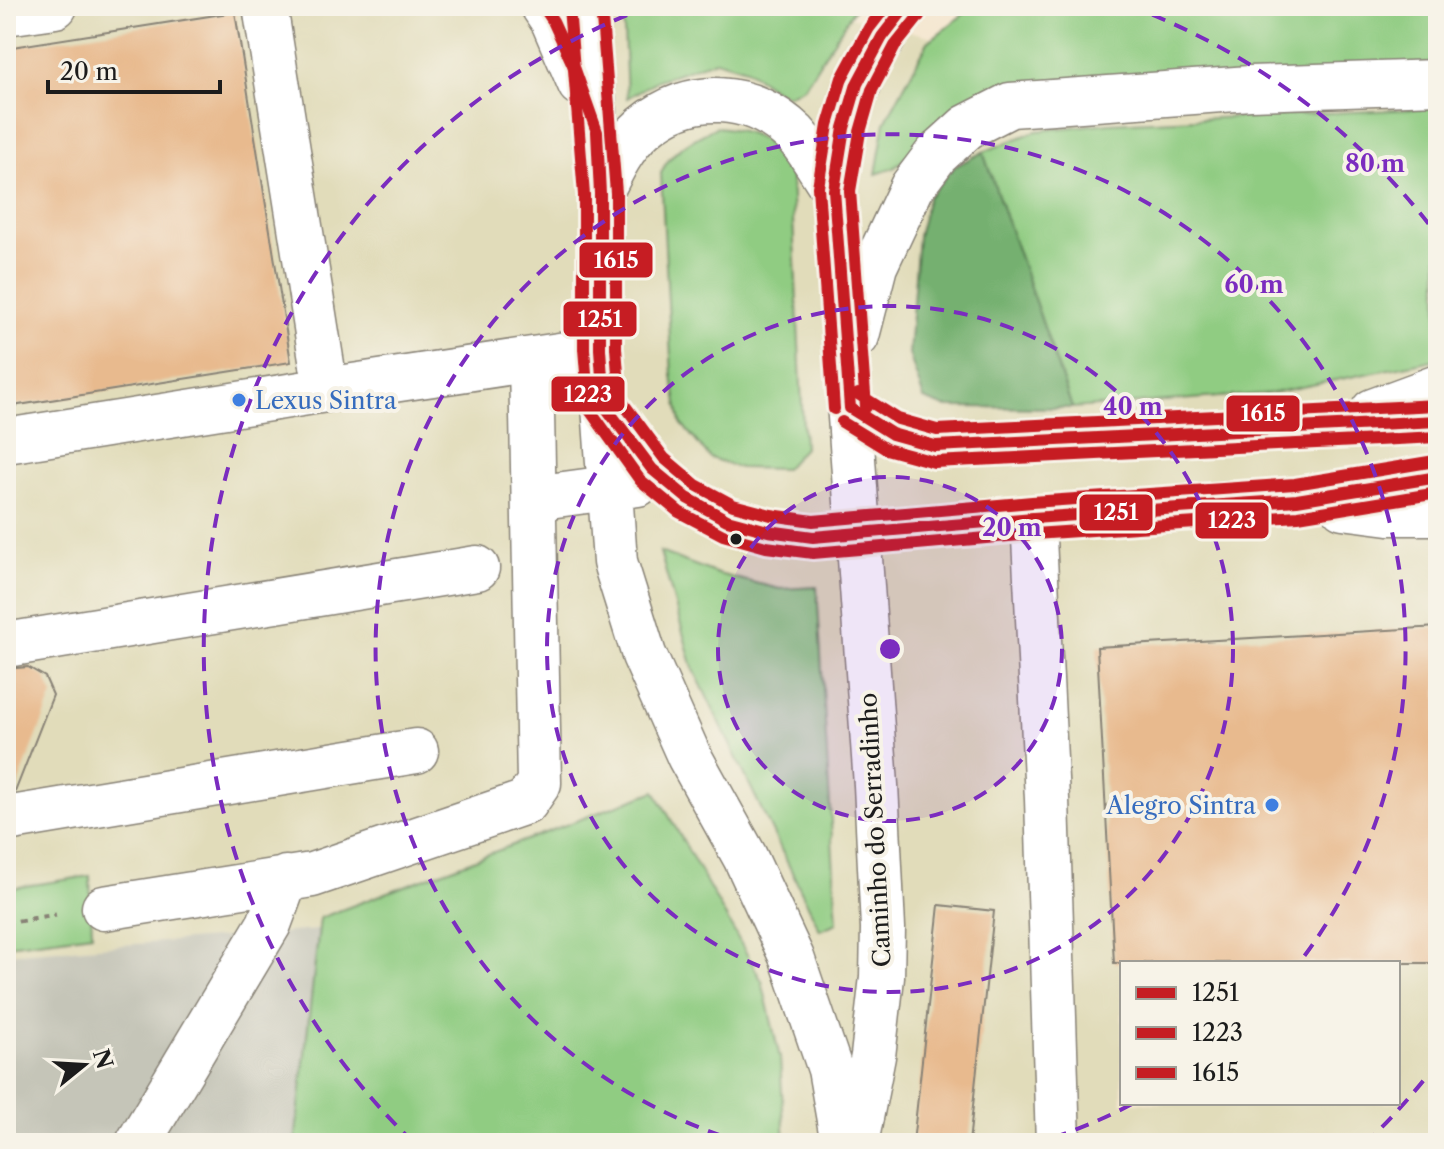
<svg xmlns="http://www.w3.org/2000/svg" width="1444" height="1149" font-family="'Libre Caslon Text',serif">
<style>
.built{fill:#e1dcba;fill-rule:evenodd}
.industrial{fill:#c5c5b8}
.green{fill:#90cc82;stroke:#56744f;stroke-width:2}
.forest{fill:#74b070;stroke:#486646;stroke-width:2}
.building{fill:#e8ba8e}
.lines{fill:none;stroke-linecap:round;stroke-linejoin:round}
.minor-casing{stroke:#888276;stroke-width:47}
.path{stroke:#888276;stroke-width:5;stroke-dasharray:6 6;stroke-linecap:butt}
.minor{stroke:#fff;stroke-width:44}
.bus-1-casing{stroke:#f7f3e8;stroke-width:18}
.bus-2-casing{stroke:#f7f3e8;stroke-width:18}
.bus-3-casing{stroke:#f7f3e8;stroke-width:18}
.bus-1{stroke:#c61d23;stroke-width:12}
.bus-2{stroke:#c61d23;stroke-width:12}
.bus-3{stroke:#c61d23;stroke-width:12}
.ring{fill:none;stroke:#7b2cbf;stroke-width:4;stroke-dasharray:14 10}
.shop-dot{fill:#3f7fe0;stroke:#f7f3e8;stroke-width:3}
.bus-dot{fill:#1c1c1c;stroke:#f7f3e8;stroke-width:3}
.labels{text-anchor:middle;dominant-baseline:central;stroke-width:8;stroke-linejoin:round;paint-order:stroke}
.shop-label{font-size:24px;fill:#366cbe;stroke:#f7f3e8;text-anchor:start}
.street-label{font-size:24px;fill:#1c1c1c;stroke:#f7f3e8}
.centre{fill:#7b2cbf;stroke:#f7f3e8;stroke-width:4}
.ring-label{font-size:24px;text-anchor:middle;font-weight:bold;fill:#7b2cbf;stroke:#f7f3e8;stroke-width:8;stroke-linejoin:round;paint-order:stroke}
.line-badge{stroke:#f7f3e8;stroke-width:3}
.badge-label{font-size:22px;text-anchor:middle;font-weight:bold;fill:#fff}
</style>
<rect width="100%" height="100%" fill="#f7f3e8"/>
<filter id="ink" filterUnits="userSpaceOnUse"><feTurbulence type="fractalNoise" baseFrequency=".0125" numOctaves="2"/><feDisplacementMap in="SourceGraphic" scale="16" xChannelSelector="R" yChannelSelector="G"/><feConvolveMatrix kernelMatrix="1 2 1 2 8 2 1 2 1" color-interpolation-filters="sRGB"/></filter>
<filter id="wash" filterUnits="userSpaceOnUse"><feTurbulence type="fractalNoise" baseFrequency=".006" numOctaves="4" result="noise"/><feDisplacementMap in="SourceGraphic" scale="32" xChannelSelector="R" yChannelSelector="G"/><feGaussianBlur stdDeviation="1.8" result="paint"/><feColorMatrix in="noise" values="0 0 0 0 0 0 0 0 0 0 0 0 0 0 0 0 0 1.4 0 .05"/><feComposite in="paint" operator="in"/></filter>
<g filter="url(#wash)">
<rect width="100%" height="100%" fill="#f5e7d1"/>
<path class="built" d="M6 6H805L1012 56 1438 6V1143H613L474 918 6 954ZM1122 963H1398V1103H1122Z"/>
<path class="industrial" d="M474 918 613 1143H6V954Z"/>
<path class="green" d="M623 6H856L804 87 788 95 777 91 746 69 716 60 658 80 627 98Z
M974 6H1438V63L950 118 894 168 876 174 885 122 928 42Z
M1438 108V359L1273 393 1072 408 983 152 1036 131 1109 123Z
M716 127C758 131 771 139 791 177L804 448 785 469 740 468 710 458 681 423 672 376 661 173C672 148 693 140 716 127Z
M660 552 718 574 780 589 817 587 837 923 820 930 693 668Z
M655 791 762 981 780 1058 785 1143H295L320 918Z
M90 876 92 934 6 945V889Z"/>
<path class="forest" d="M983 152 1072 408 945 407 924 399 909 354 918 236 928 197 955 166Z"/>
<g id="blocks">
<path class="building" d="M235 12 291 362 6 407V48Z
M1438 627V963H1114L1097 647Z
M28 667 45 677 53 695 15 792 6 794V669Z
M939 905 994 911 969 1143H913Z"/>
</g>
</g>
<g filter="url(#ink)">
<use href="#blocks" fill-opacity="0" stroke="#888276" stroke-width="2"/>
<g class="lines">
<g class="minor-casing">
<path id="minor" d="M543 6 553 21 580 84
M585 6 597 132 600 194V349L615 562 644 655 689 756 745 857 792 958 830 1069 843 1143
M6 13 55 6
M600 194C611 171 624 144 644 127 690 88 752 92 795 134 810 150 821 172 834 190
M857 336 875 266 912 187 936 155 967 127 1010 105 1250 88 1438 82
M326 390 600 349
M604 405 652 469 687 498 727 520 768 531 813 537 1033 518 1297 500 1438 477
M850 408 892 434 935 446 1438 421
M1373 411 1438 387
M6 441 326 390 265 6
M534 498 638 484
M1343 507 1389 513H1438
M1033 518 1047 799 1058 1143
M6 645 477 568
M6 819 416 751
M104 908 312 875 526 802 539 783 531 360
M138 1143 269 924 286 878
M856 1143 873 1056 882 977 883 928 876 785 834 190C846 112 856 70 906 6"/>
</g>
<path class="path" d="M6 923 56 915"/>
<use href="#minor" class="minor"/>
<g class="bus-1-casing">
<path id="bus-1" d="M543 6 553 21 574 67 597 132 600 194V349L604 405 652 469 687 498 727 520 768 531 813 537 1033 518 1297 500 1438 477
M850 408 892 434 935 446 1438 421
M850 408 834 190 844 128 857 84 882 37 906 6"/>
</g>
<g class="bus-2-casing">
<path id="bus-2" d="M569 7 584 195V349L589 409 640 480 679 512 723 535 766 547 813 553 1034 534 1298 516 1438 493
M866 407 850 191 860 132 872 90 895 46 919 16
M842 422 886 449 934 462 1438 437"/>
</g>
<g class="bus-3-casing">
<path id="bus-3" d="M601 6 616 193V348L620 399 664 458 696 485 733 505 771 515 813 521 1032 502 1295 484 1435 461
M858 394 898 419 937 430 1437 405
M834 409 818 187 828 125 842 78 869 28 886 6"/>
</g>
<use href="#bus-1" class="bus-1"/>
<use href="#bus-2" class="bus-2"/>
<use href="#bus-3" class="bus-3"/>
</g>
</g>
<circle cx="890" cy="649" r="172" fill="#7b2cbf" fill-opacity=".12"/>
<g class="ring">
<circle cx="890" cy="649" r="172"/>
<circle cx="890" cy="649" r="343"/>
<path d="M1132 1104A515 515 0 0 1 1036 1143M744 1143A515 515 0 1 1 1299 963"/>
<path d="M1438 1062A686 686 0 0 1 1367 1142M413 1142A686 686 0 0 1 650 6M1130 6A686 686 0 0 1 1438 236"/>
</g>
<g class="shop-dot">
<circle cx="239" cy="400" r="8"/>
<circle cx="1272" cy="805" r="8"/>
</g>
<circle class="bus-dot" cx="736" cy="539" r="7"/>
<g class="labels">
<g class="shop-label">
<text x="255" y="400">Lexus Sintra</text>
<text x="1256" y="805" text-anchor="end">Alegro Sintra</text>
</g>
<g class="street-label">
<text transform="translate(875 830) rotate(-93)">Caminho do Serradinho</text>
</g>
</g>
<circle cx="890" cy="649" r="12" class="centre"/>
<g class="ring-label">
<text x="1375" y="172">80 m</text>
<text x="1254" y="293">60 m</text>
<text x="1133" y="415">40 m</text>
<text x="1012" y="536">20 m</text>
</g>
<g class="line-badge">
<rect x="578" y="241" width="76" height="38" rx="8" fill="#c61d23"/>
<rect x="562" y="300" width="76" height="38" rx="8" fill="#c61d23"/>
<rect x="550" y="375" width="76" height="38" rx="8" fill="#c61d23"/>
<rect x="1225" y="394" width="76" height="39" rx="8" fill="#c61d23"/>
<rect x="1078" y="493" width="76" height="39" rx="8" fill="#c61d23"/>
<rect x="1194" y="501" width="76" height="39" rx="8" fill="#c61d23"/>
</g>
<g class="badge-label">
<text x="616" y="268">1615</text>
<text x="600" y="327">1251</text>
<text x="588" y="402">1223</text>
<text x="1263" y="421">1615</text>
<text x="1116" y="520">1251</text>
<text x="1232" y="528">1223</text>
</g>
<rect width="1444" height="1149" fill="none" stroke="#f7f3e8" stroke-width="32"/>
<rect x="1120" y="961" width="280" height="144" fill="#f7f3e8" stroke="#9f9d96" stroke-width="2"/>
<rect x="1136" y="987" width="40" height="12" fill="#c61d23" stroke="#9f9d96" stroke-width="2"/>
<text x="1192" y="1001" font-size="24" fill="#1c1c1c">1251</text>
<rect x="1136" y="1027" width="40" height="12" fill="#c61d23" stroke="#9f9d96" stroke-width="2"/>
<text x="1192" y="1041" font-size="24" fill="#1c1c1c">1223</text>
<rect x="1136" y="1067" width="40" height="12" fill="#c61d23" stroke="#9f9d96" stroke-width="2"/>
<text x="1192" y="1081" font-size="24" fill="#1c1c1c">1615</text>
<g transform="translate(84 1065) rotate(72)" stroke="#f7f3e8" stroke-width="6" paint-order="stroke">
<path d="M0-6L14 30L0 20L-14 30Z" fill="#1c1c1c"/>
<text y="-12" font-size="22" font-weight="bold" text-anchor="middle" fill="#1c1c1c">N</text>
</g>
<path d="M48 80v12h172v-12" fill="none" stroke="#1c1c1c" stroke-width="4"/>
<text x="60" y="80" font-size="24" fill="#1c1c1c" stroke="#f7f3e8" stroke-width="6" paint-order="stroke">20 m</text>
</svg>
